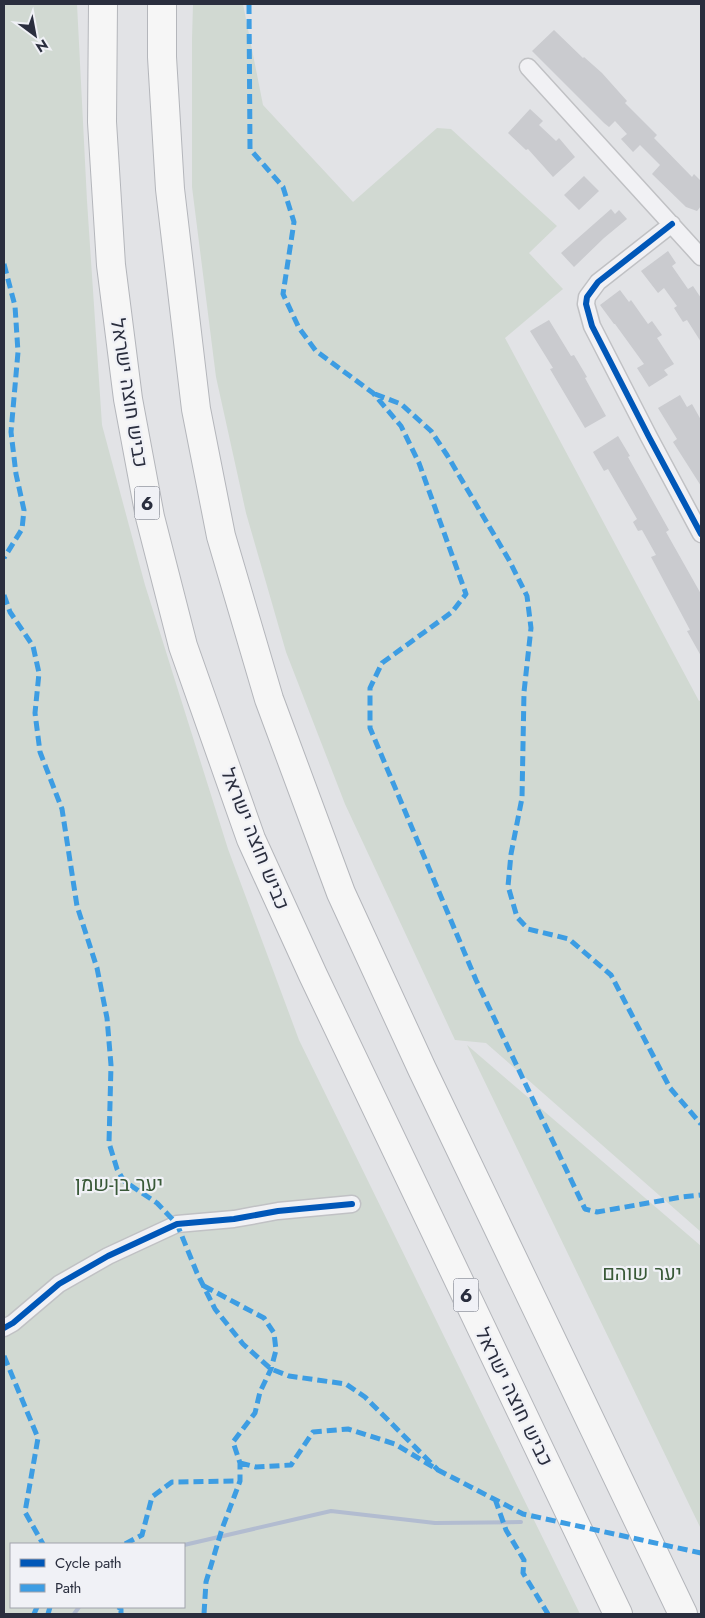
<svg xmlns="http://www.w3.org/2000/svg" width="705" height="1618" font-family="Jost,Heebo,sans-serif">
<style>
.green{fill:#d1d9d2;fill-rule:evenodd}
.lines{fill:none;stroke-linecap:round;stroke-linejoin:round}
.stream{stroke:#b2bcd0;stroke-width:4}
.building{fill:#cacbcf}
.street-casing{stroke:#c0c1c4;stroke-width:19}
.highway-casing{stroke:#b4b6bb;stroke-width:30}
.street{stroke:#f1f1f4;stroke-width:16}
.highway{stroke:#f6f6f6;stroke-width:28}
.quiet{stroke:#3d9de3;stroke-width:5;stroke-dasharray:10 5;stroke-linecap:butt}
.cycleway-casing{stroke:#f0f1f6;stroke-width:9}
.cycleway{stroke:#0057b8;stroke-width:6}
.labels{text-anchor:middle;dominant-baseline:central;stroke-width:4.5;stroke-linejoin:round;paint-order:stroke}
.shield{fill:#f0f1f6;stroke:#656875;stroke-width:1}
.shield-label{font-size:19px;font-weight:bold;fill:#2a2e3e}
.street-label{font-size:20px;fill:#2a2e3e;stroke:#f0f1f6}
.park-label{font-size:20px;fill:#395938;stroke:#f0f1f6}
</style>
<rect width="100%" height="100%" fill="#e2e3e6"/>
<path class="green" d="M4 4H77L87 201 102 425 145 585 228 849 299 1040 580 1614H4ZM11 1544H184V1607H11Z
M193 4H243L263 105 353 202 437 128 451 129 557 226 529 253 563 289 505 338 699 701 701 700V1232L486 1043 455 1040 345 804 286 652 246 513 216 377 192 187V39Z
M467 1045 701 1246V1529Z"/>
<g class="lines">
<path class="stream" d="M184 1545 331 1511 435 1523 521 1522
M74 1614 79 1607"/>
</g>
<path class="building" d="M554 30 583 58 584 57 602 73 627 101 625 103 657 135 654 138 692 177 694 174 701 181V206L697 211 686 207 652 174 660 165 640 145 633 152 621 139 627 134 615 121 609 127 604 123 532 51Z
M530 109 543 121 539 125 556 141 559 138 575 157 553 177 528 149 526 150 508 133Z
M584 176 599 191 579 210 564 195Z
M611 209 615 214 619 210 627 219 604 238 574 267 561 253Z
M668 251 676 263 672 266 688 289 693 286 701 298V342L687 320 683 322 674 308 677 306 664 288 658 293 641 271Z
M620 290 629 302 631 300 648 324 652 321 662 335 657 338 674 364 664 370 668 375 649 387 637 368 644 364 615 324H614L600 305Z
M549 320 571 356 574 355 587 377 585 378 606 416 585 428 550 369 553 368 530 331Z
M680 395 687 407 692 404 701 420V486L673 442 677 439 658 408Z
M618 436 630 456 628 457 669 530 666 532 701 594V656L687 631 690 630 651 557 656 555 642 530 638 531 633 522 637 519 608 469 604 471 593 452Z"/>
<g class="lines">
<g class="street-casing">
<path id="street" d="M528 67 701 257
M672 224 598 282 587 297 586 304 592 326 649 437 701 534
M4 1328 13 1323 59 1284 108 1256 177 1224 234 1219 278 1211 352 1204"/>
</g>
<g class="highway-casing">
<path id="highway" d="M103 4 102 122 111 265 128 399 150 517 183 646 251 839 313 975 618 1614
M162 4V57L170 189 196 409 221 536 269 699 341 893 422 1069 683 1614"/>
</g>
<use href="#street" class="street"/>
<use href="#highway" class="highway"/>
<path class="quiet" d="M249 4 250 149 283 187 294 222 283 294 299 328 316 351 373 393 401 426 419 463 466 594 452 612 382 663 370 688V728L476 980 585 1209 597 1212 682 1197 701 1195
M4 264 15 306 18 352 11 432 16 474 24 510 22 529 4 558
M375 394 401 404 431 431 447 455 509 560 527 596 531 628 524 692 522 798 511 854 508 886 517 917 528 929 569 939 611 975 670 1088 701 1124
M4 595 10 612 33 646 39 673 35 713 40 752 62 809 77 906 97 968 107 1018 111 1065 109 1143 117 1169 124 1181 157 1203 177 1224 197 1273 215 1309 243 1344 271 1369 289 1376 346 1384 365 1397 438 1470
M204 1286 264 1318 274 1333 276 1350 271 1369 260 1392 255 1413 233 1442 240 1463V1481L222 1529 206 1582 204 1614
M4 1356 38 1438 25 1512 43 1544
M240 1463 256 1467 291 1465 313 1432 348 1429 395 1444 438 1470 523 1514 701 1553
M495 1499 506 1530 524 1560 523 1573 548 1614
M125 1544 142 1535 152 1497 172 1482 240 1481
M118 1607 121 1609V1614
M34 1614 37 1607
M48 1614 50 1607"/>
<g class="cycleway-casing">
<path id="cycleway" d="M672 224 598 282 587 297 586 304 592 326 649 437 701 534
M4 1328 13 1323 59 1284 108 1256 177 1224 234 1219 278 1211 352 1204"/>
</g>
<use href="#cycleway" class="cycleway"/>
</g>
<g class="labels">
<g class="shield">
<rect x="134.5" y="486.5" width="25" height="33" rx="4"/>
<rect x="453.5" y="1278.5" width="25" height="33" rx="4"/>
</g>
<g class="shield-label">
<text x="147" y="503">6</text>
<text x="466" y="1295">6</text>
</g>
<g class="street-label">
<text transform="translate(129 393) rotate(81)">כביש חוצה ישראל</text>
<text transform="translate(255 839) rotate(68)">כביש חוצה ישראל</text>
<text transform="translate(514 1397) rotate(64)">כביש חוצה ישראל</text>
</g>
<g class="park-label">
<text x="119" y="1184">יער בן-שמן</text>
<text x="642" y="1273">יער שוהם</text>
</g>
</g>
<rect width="705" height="1618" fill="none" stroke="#2a2e3e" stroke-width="10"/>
<rect x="10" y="1543" width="175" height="65" fill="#f0f1f6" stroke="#a1a3ac"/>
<rect x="20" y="1559" width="25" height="8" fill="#0057b8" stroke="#a1a3ac"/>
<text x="55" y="1568" font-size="15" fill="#2a2e3e">Cycle path</text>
<rect x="20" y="1584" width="25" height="8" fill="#3d9de3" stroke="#a1a3ac"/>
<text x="55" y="1593" font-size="15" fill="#2a2e3e">Path</text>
<g transform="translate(35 35) rotate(148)" stroke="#f0f1f6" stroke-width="4" paint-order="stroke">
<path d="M0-4L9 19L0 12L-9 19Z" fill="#2a2e3e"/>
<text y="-8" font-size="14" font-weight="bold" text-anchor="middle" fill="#2a2e3e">N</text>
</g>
</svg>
